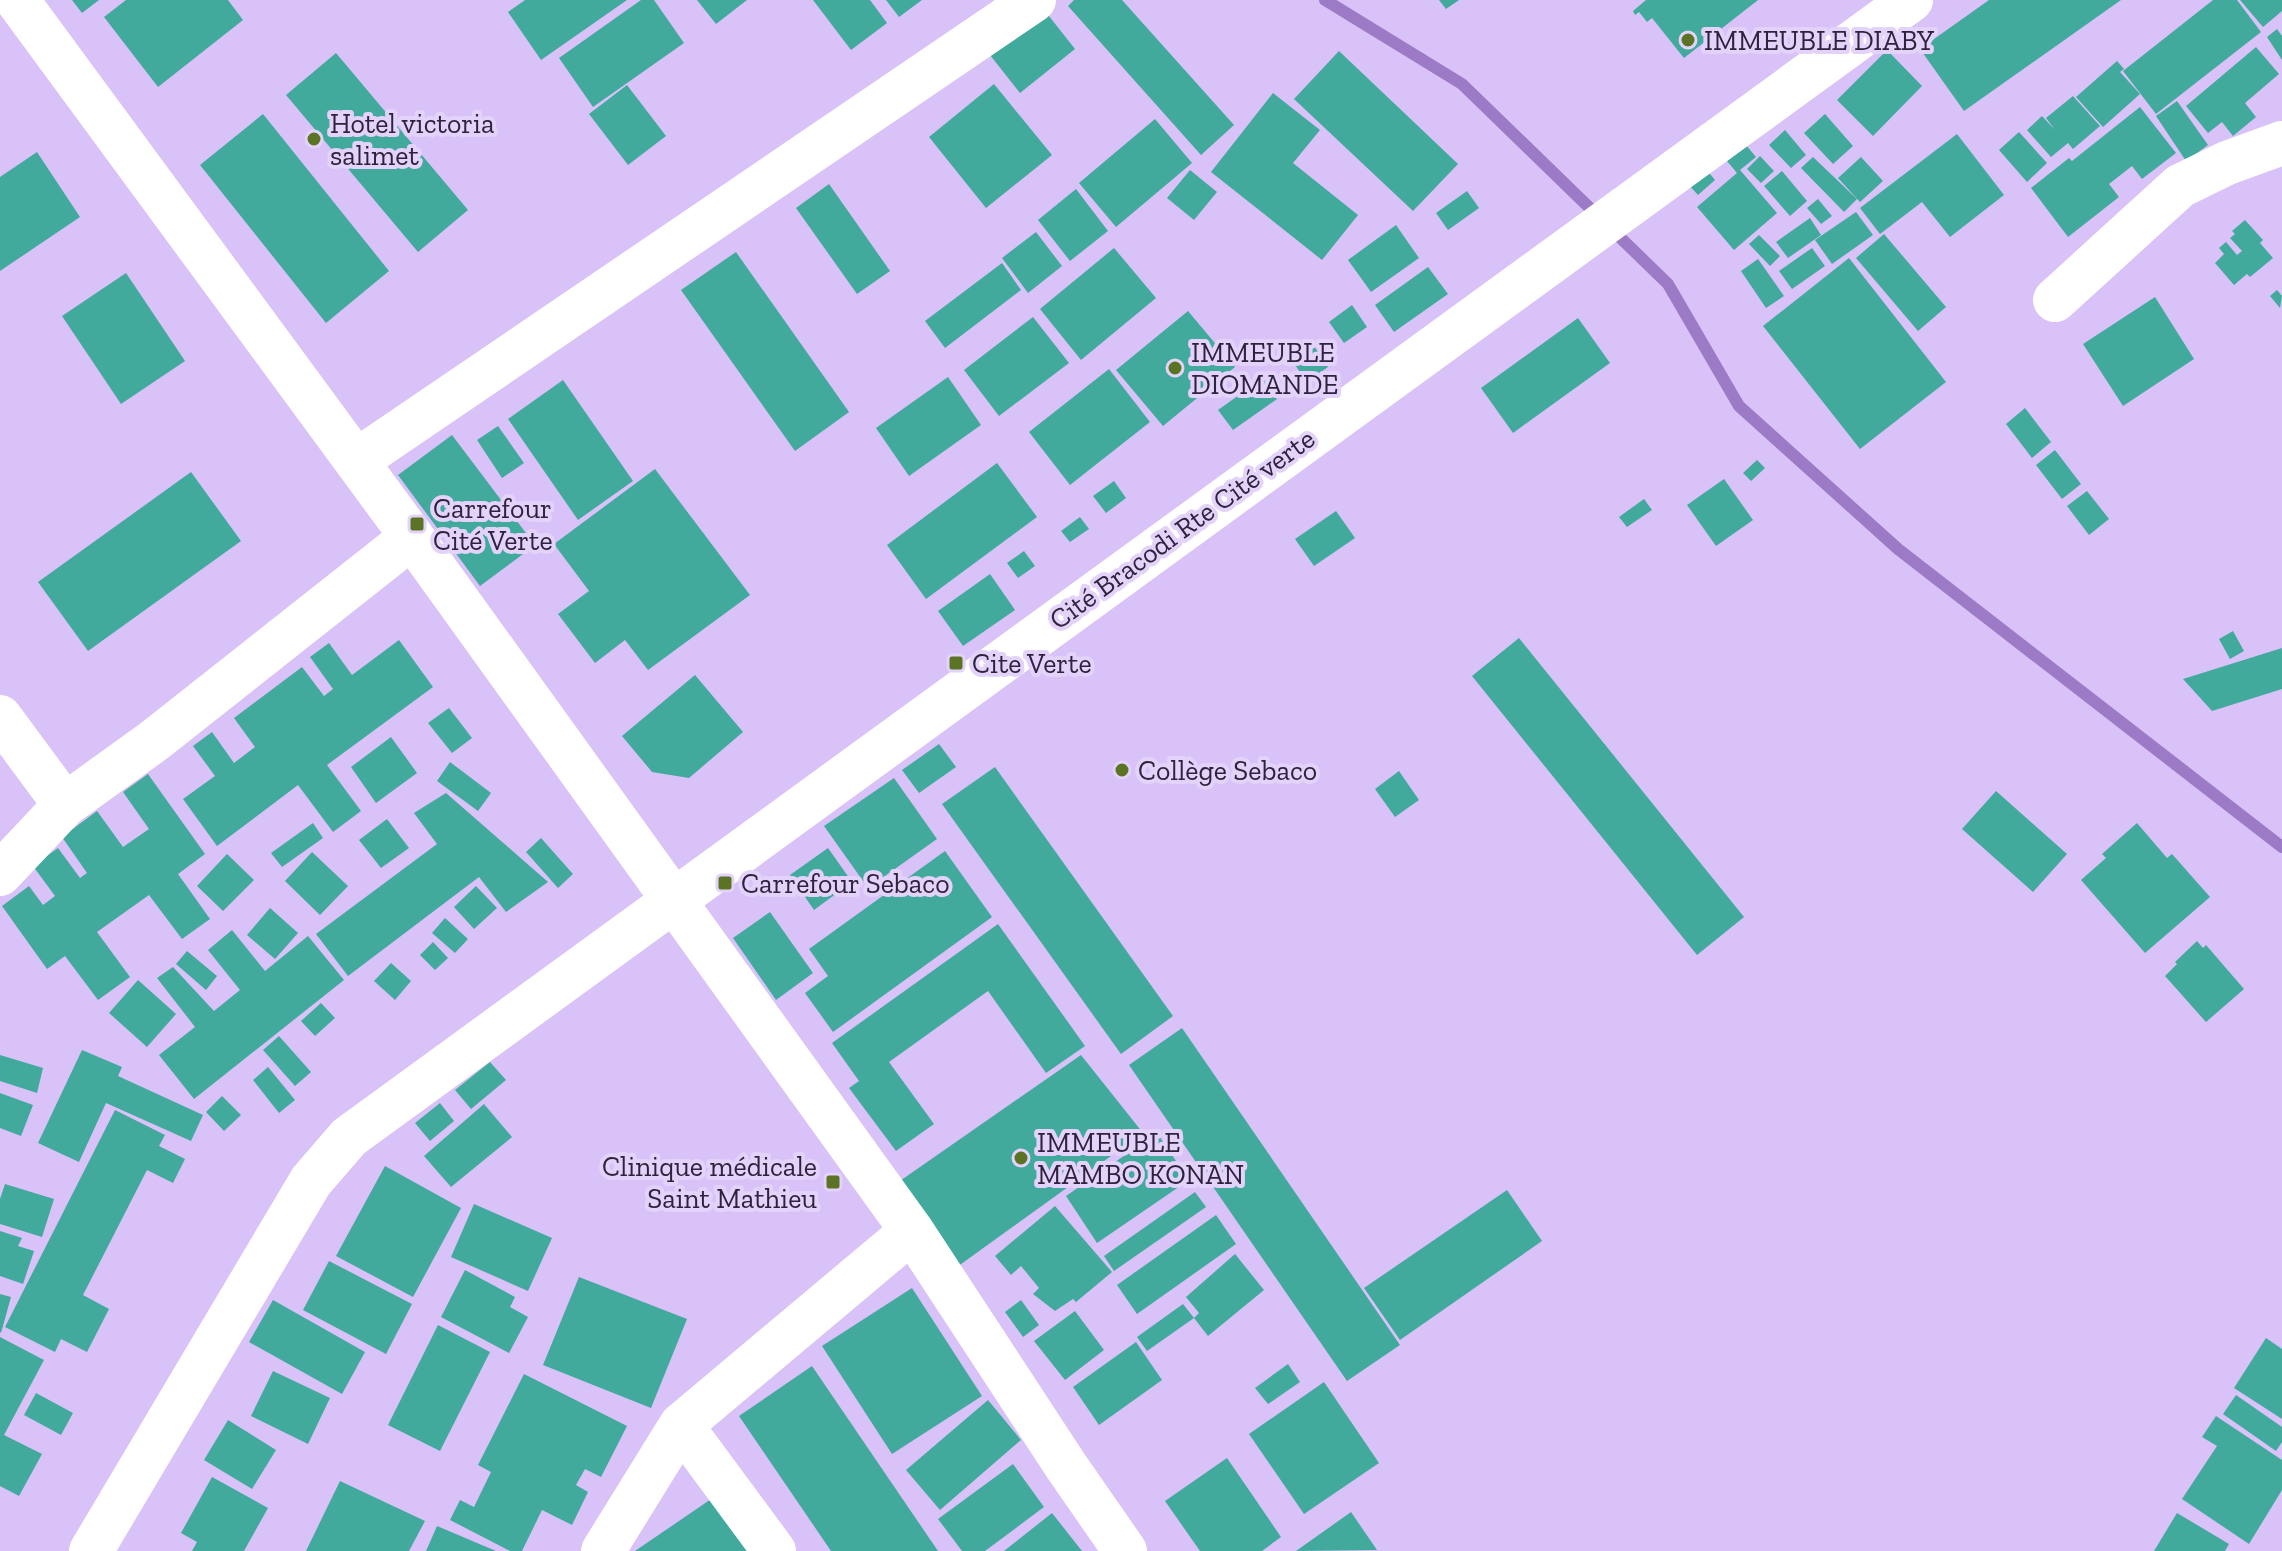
<svg xmlns="http://www.w3.org/2000/svg" width="2282" height="1551" font-family="'Zilla Slab',serif">
<style>
.lines{fill:none;stroke-linecap:round;stroke-linejoin:round}
.stream{stroke:#9d7ac6;stroke-width:12}
.building{fill:#42a99d}
.minor{stroke:#fff;stroke-width:44}
.poi-dot{fill:#5b7325;stroke:#e3d2fa;stroke-width:3}
.labels{text-anchor:middle;dominant-baseline:central;stroke-width:8;stroke-linejoin:round;paint-order:stroke}
.poi-label{font-size:28px;fill:#2e223c;stroke:#e3d2fa;text-anchor:start}
.street-label{font-size:28px;fill:#2e223c;stroke:#e3d2fa}
</style>
<rect width="100%" height="100%" fill="#d9c2f7"/>
<g class="lines">
<path class="stream" d="M1325 0 1462 84 1668 284 1739 406 1898 549 2282 847"/>
</g>
<path class="building" d="M72 0H99L82 13Z
M126 0H228L243 20 158 87 104 17Z
M525 0H627L541 60 508 12Z
M641 0H654L684 43 593 107 559 58Z
M697 0H747L716 24Z
M813 0H870L887 23 851 50Z
M886 0H922L899 17Z
M1074 0H1122L1234 125 1201 155 1068 6Z
M1439 0H1459L1446 9Z
M1646 0H1758L1684 58 1652 18 1647 22 1639 12 1635 15 1633 11Z
M1989 0H2121L1964 111 1920 49Z
M2213 0H2237L2261 32 2156 114 2123 71Z
M2240 0H2282V11L2263 27Z
M1045 11 1075 49 1020 93 990 55Z
M2277 29 2282 36V60L2267 37Z
M2256 47 2279 74 2245 103 2256 117 2233 136 2222 122 2208 133 2186 106Z
M1887 50 1922 86 1873 136 1837 100Z
M1339 51 1458 164 1413 211 1294 99Z
M336 53 468 210 418 252 286 95Z
M2117 61 2124 69 2120 72 2140 94 2103 127 2076 97Z
M994 84 1052 155 986 208 929 137Z
M627 85 666 136 628 165 589 114Z
M1273 93 1320 130 1293 163 1358 215 1322 260 1211 172Z
M2073 96 2100 126 2073 149 2068 143 2051 157 2027 130 2042 116 2055 130 2046 118Z
M2177 101 2208 145 2186 161 2156 116Z
M2140 107 2176 153 2142 179 2132 166 2109 184 2119 197 2068 237 2031 188 2069 158 2072 161Z
M263 114 389 271 326 323 200 165Z
M1825 114 1853 146 1833 164 1804 133Z
M1155 119 1192 163 1116 227 1079 183Z
M1785 130 1806 155 1791 168 1769 145Z
M2019 132 2047 163 2027 182 1999 150Z
M1957 134 2004 195 1950 237 1922 202 1880 234 1860 208Z
M1746 145 1756 157 1740 170 1777 213 1734 250 1697 207 1737 173 1727 161Z
M37 152 80 217 0 271V177Z
M1760 156 1774 171 1761 183 1747 169Z
M1813 157 1857 199 1844 212 1801 168Z
M1861 157 1883 181 1860 202 1838 178Z
M1705 168 1715 180 1698 195 1687 183Z
M1190 170 1217 192 1194 220 1167 198Z
M1782 171 1807 201 1790 216 1764 186Z
M829 184 890 271 857 294 796 208Z
M1076 189 1108 231 1070 261 1038 220Z
M1467 191 1479 208 1448 230 1436 213Z
M1818 199 1832 216 1821 224 1807 208Z
M1856 212 1873 235 1832 264 1815 240Z
M1810 218 1821 235 1788 258 1776 242Z
M2245 220 2263 240 2260 243 2273 258 2250 277 2247 274 2234 285 2215 263 2224 254 2219 248 2226 242 2237 255 2242 251 2230 238 2235 234 2232 231Z
M1396 225 1419 258 1371 292 1348 260Z
M1036 232 1062 266 1028 293 1002 258Z
M1884 234 1946 307 1918 331 1856 258Z
M1759 235 1780 256 1770 266 1749 244Z
M1114 248 1156 298 1081 360 1040 309Z
M1812 248 1825 266 1792 289 1779 271Z
M736 252 849 412 795 451 681 290Z
M1849 258 1946 382 1860 449 1763 326Z
M1758 259 1784 296 1766 308 1741 271Z
M1002 263 1021 290 945 348 925 321Z
M1428 267 1448 294 1394 332 1375 305Z
M126 273 185 361 121 404 62 316Z
M2277 290 2282 296 2280 308 2270 296Z
M2155 297 2194 359 2123 406 2083 344Z
M1352 305 1367 327 1344 343 1329 322Z
M1188 311 1235 367 1163 426 1116 370Z
M1033 317 1069 363 999 416 964 370Z
M1578 318 1610 363 1513 433 1481 388Z
M1310 340 1328 367 1307 382 1288 355Z
M1109 369 1150 422 1070 485 1029 432Z
M948 377 981 425 909 476 876 428Z
M1263 378 1277 399 1233 430 1218 410Z
M563 380 633 481 578 520 508 419Z
M2025 408 2051 442 2032 458 2006 424Z
M498 426 524 463 502 478 477 440Z
M452 435 535 545 480 586 398 475Z
M2055 450 2081 484 2062 499 2036 465Z
M1757 460 1765 468 1751 481 1743 473Z
M997 463 1037 517 926 599 887 545Z
M655 469 750 595 648 670 625 640 595 663 558 614 589 591 554 544Z
M191 472 241 541 88 651 38 582Z
M1724 479 1753 520 1716 546 1687 505Z
M1114 481 1126 498 1106 513 1093 496Z
M2087 491 2109 519 2089 535 2067 506Z
M1644 499 1652 510 1627 527 1619 517Z
M1336 511 1355 538 1314 566 1295 539Z
M1080 517 1089 529 1070 542 1061 531Z
M1024 551 1035 566 1018 578 1007 563Z
M990 574 1015 610 963 646 938 611Z
M2233 631 2244 651 2230 659 2219 639Z
M1519 638 1744 917 1697 955 1472 676Z
M399 640 433 687 327 765 361 811 333 832 298 785 217 846 183 799 215 776 193 746 212 732 234 763 255 747 234 718 302 667 324 696 333 689 310 657 329 643 352 675Z
M2282 648V689L2212 711 2183 679Z
M695 675 743 732 689 778 652 772 622 736Z
M449 708 472 738 452 753 428 723Z
M391 737 417 773 376 803 351 767Z
M939 744 956 767 919 793 902 770Z
M450 762 491 793 478 811 437 781Z
M995 767 1173 1016 1121 1054 942 804Z
M1399 771 1419 800 1395 817 1375 789Z
M148 774 205 854 178 874 210 919 182 939 149 895 97 932 130 977 98 1000 65 956 47 969 2 906 29 886 43 905 55 896 33 866 58 848 80 878 87 873 62 837 97 811 123 847 149 829 123 792Z
M894 778 937 839 868 888 824 826Z
M1996 791 2067 854 2033 892 1962 829Z
M446 793 548 882 506 912 479 877 348 976 316 934 437 844 414 813Z
M387 819 409 848 381 868 359 840Z
M313 823 323 838 282 867 271 853Z
M2137 823 2167 858 2172 854 2210 897 2145 953 2081 880 2106 858 2102 854Z
M541 838 573 874 558 888 526 852Z
M828 848 852 882 814 910 790 875Z
M945 851 992 917 833 1032 805 993 828 976 809 949Z
M312 852 348 886 320 915 285 881Z
M227 854 254 880 223 911 197 886Z
M476 886 497 908 474 929 454 907Z
M270 908 298 933 275 959 247 935Z
M770 912 813 973 776 1000 733 938Z
M445 918 468 939 455 953 432 933Z
M998 924 1085 1046 1046 1073 988 991 889 1062 934 1124 896 1151 849 1088 859 1081 832 1043Z
M232 930 265 971 308 936 344 980 194 1099 159 1055 195 1027 157 978 173 967 214 1011 240 990 208 950Z
M2197 941 2203 948 2206 945 2244 989 2206 1022 2165 976 2177 964 2175 962Z
M433 942 448 958 435 970 420 955Z
M187 951 217 976 206 990 176 964Z
M391 963 411 981 395 1000 374 981Z
M138 980 176 1014 147 1047 109 1013Z
M321 1003 335 1018 315 1036 301 1021Z
M1182 1028 1400 1345 1347 1381 1129 1065Z
M279 1036 311 1072 295 1086 263 1050Z
M82 1050 122 1067 118 1076 203 1115 191 1141 106 1103 79 1162 38 1143Z
M0 1055 43 1068 37 1093 0 1081Z
M1081 1055 1143 1133 957 1267 897 1183Z
M490 1062 506 1080 471 1109 455 1090Z
M268 1067 295 1100 279 1113 253 1080Z
M0 1093 33 1105 21 1136 0 1128Z
M222 1096 241 1115 224 1131 206 1112Z
M440 1103 454 1121 430 1141 415 1123Z
M484 1104 512 1137 451 1187 424 1156Z
M115 1110 165 1135 159 1146 185 1159 173 1183 147 1170 83 1295 109 1309 87 1352 61 1339 55 1352 5 1327Z
M1157 1133 1189 1180 1097 1243 1066 1196Z
M385 1166 461 1208 413 1297 336 1256Z
M5 1184 54 1199 42 1237 0 1224V1199Z
M1507 1190 1542 1241 1400 1340 1364 1288Z
M1195 1192 1206 1207 1114 1271 1104 1256Z
M474 1204 552 1238 528 1291 451 1257Z
M1055 1206 1112 1272 1076 1302 1073 1299 1055 1311 1033 1294 1039 1288 1021 1266 1011 1275 995 1256Z
M1216 1215 1236 1244 1137 1314 1117 1285Z
M0 1231 22 1238 18 1246 34 1251 23 1284 0 1276Z
M1235 1254 1264 1290 1208 1336 1194 1318 1199 1313 1186 1297Z
M329 1261 412 1304 386 1354 303 1310Z
M465 1270 515 1297 510 1307 528 1317 509 1353 441 1317Z
M579 1277 687 1319 651 1408 543 1365Z
M912 1288 982 1396 892 1454 822 1346Z
M0 1294 11 1297 1 1333 0 1332Z
M273 1300 365 1352 342 1394 249 1342Z
M1021 1300 1039 1325 1023 1337 1005 1312Z
M1183 1304 1194 1318 1147 1351 1137 1337Z
M1075 1311 1104 1350 1065 1380 1034 1341Z
M438 1325 490 1352 440 1451 388 1425Z
M0 1337 44 1360 4 1435 42 1454 19 1496 0 1486Z
M2266 1338 2282 1349V1419L2234 1388Z
M1136 1342 1162 1380 1099 1425 1073 1387Z
M1288 1364 1300 1382 1268 1404 1255 1388Z
M812 1366 938 1551H831L739 1416Z
M273 1371 330 1398 308 1444 251 1416Z
M524 1374 627 1426 601 1477 585 1469 576 1485 588 1492 572 1525 542 1510 522 1551H510L450 1520 460 1500 474 1507 491 1472 478 1465Z
M1324 1382 1379 1463 1304 1514 1249 1434Z
M36 1393 73 1413 61 1435 24 1415Z
M2236 1395 2282 1427V1442L2276 1451 2223 1414Z
M988 1400 1021 1440 940 1510 906 1470Z
M2216 1416 2282 1460V1490L2249 1544 2182 1499 2217 1446 2202 1437Z
M228 1420 276 1450 252 1489 204 1460Z
M1227 1458 1281 1537 1262 1551H1200L1165 1501Z
M1013 1464 1044 1507 985 1551H962L938 1519Z
M212 1477 268 1508 244 1551H192L197 1542 181 1533Z
M340 1481 425 1521 409 1551H306Z
M720 1493 759 1551H635Z
M1351 1512 1377 1550 1296 1551Z
M1052 1513 1082 1551H1004Z
M2177 1513 2229 1544 2225 1551H2154Z
M437 1526 496 1551H426Z"/>
<g class="lines">
<path class="minor" d="M17 0 412 537 912 1231 1066 1466 1125 1551
M2055 300 2180 186 2227 163 2282 143
M356 461 1034 0
M0 717 65 805
M0 874 65 805 155 740 412 537
M681 1425 774 1551
M91 1551 311 1181 349 1137 1911 0
M603 1551 681 1425 912 1231"/>
</g>
<g class="poi-dot">
<circle cx="1688" cy="40" r="8"/>
<circle cx="314" cy="139" r="8"/>
<circle cx="1175" cy="368" r="8"/>
<rect x="409" y="516" width="16" height="16" rx="4"/>
<rect x="948" y="655" width="16" height="16" rx="4"/>
<circle cx="1122" cy="770" r="8"/>
<rect x="717" y="875" width="16" height="16" rx="4"/>
<circle cx="1021" cy="1158" r="8"/>
<rect x="825" y="1174" width="16" height="16" rx="4"/>
</g>
<g class="labels">
<g class="poi-label">
<text x="1704" y="40">IMMEUBLE DIABY</text>
<text x="330" y="123">Hotel victoria<tspan x="330" dy="32">salimet</tspan></text>
<text x="1191" y="352">IMMEUBLE<tspan x="1191" dy="32">DIOMANDE</tspan></text>
<text x="433" y="508">Carrefour<tspan x="433" dy="32">Cité Verte</tspan></text>
<text x="972" y="663">Cite Verte</text>
<text x="1138" y="770">Collège Sebaco</text>
<text x="741" y="883">Carrefour Sebaco</text>
<text x="1037" y="1142">IMMEUBLE<tspan x="1037" dy="32">MAMBO KONAN</tspan></text>
<text x="817" y="1166" text-anchor="end">Clinique médicale<tspan x="817" dy="32">Saint Mathieu</tspan></text>
</g>
<g class="street-label">
<text transform="translate(1182 529) rotate(-36)">Cité Bracodi Rte Cité verte</text>
</g>
</g>
</svg>
